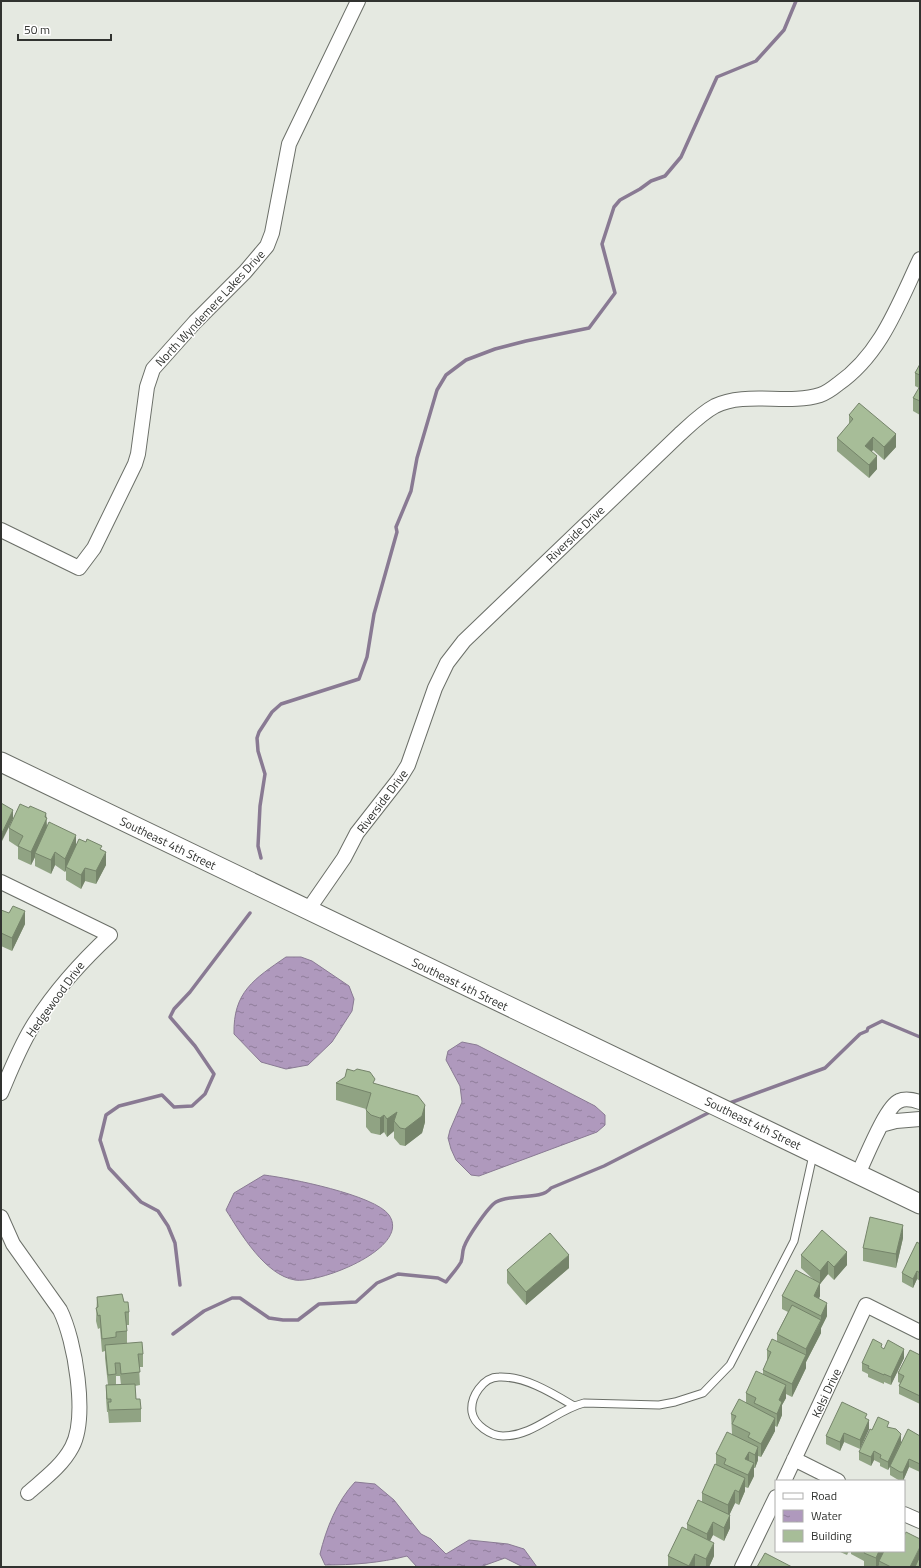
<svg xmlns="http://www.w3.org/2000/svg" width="921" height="1568" font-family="'Titillium Web',sans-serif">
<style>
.water{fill:url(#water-ripples);stroke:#897a93}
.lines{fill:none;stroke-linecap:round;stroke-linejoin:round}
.stream{stroke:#897a93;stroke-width:3.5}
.lane-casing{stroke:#6b6f68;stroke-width:9}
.street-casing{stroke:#6b6f68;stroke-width:16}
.secondary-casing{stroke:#6b6f68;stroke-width:21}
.lane{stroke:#fff;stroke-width:7}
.street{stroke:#fff;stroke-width:14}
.secondary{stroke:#fff;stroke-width:19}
.wall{fill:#90a383;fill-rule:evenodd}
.shaded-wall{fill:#75846a}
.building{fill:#a7bd98;stroke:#75846a}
.labels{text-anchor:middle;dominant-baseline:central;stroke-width:3;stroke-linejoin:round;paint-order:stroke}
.street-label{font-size:12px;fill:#313330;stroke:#fff}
</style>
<defs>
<pattern id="water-ripples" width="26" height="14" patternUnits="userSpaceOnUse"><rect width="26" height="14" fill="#af99bd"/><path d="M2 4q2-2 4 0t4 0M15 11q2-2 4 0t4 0" fill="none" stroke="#8f7d9a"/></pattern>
</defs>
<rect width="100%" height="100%" fill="#e5e9e1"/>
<path class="water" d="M286 957H301L312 961 349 986 354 999 352 1011 332 1042 308 1065 286 1069 261 1062 234 1034C233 992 254 979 286 957Z
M462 1042 477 1045 595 1106 605 1115V1125L597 1132 479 1176 471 1175 456 1160 451 1149 448 1138 450 1130 462 1102 460 1086 446 1060 448 1051Z
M264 1175C289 1178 375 1195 389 1215 412 1248 319 1284 295 1280 265 1275 241 1234 226 1210L234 1193Z
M355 1482 375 1484 394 1500 421 1534 431 1539 446 1554 469 1540 508 1544 524 1549 537 1567H523L505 1558 480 1567H417L407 1556C380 1563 352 1565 325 1565L320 1554C326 1529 337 1501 355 1482Z"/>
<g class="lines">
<path class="stream" d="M261 858 258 846 260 806 265 774 258 751 257 738 259 732 272 712 281 704 359 679 367 657 374 614 397 532 396 527 411 491 417 458 437 390 446 375 466 360 495 349 526 341 589 328 615 293 602 244 614 207 620 200 640 189 651 181 665 176 681 157 717 77 756 61 784 30 796 1
M727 1104 825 1068 860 1034 867 1031 868 1028 882 1021 920 1037
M180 1285 175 1243 168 1226 158 1211 141 1202 109 1168 100 1140 106 1115 119 1106 162 1095 174 1107 192 1106 205 1094 214 1074 195 1046 170 1017 174 1009 190 992 250 913
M173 1334 204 1311 232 1298H240L269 1318 283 1320H298L319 1304 356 1302 377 1283 398 1274 438 1278 446 1282C451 1275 457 1269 461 1262 463 1257 462 1252 464 1247 467 1238 488 1207 496 1202 511 1193 541 1201 551 1188L604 1166 712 1111"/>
<g class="lane-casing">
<path id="lane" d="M574 1406C552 1393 525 1376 499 1377 483 1377 470 1397 472 1412 474 1425 491 1436 503 1436 534 1436 556 1410 584 1403L659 1405 675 1402 703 1393 730 1365 794 1241 813 1155"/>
</g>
<g class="street-casing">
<path id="street" d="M1 530 79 568 94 548 135 464 138 454 147 387 153 369 195 322 245 272 267 246 272 233 289 144 358 1
M1 882 110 935C81 962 52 994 31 1029 19 1049 10 1072 1 1093
M308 910 344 858 357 833 400 778 408 765 435 688 447 663 464 641 680 434C691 424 702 413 715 406 745 391 788 405 820 395 826 393 833 388 838 384 881 354 898 305 920 259
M881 1125 896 1121 920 1119
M858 1174C865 1160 886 1106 899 1101 905 1098 914 1100 920 1102
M1 1217 13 1244 60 1310C75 1340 88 1417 72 1447 62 1466 44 1479 28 1493
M794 1459 838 1481
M784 1481 866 1305 920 1332
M904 1514 920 1521
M742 1567 776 1497"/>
</g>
<g class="secondary-casing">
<path id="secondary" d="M1 762 920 1204"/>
</g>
<use href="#lane" class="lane"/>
<use href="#street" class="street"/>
<use href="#secondary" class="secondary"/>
</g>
<path class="wall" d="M920 364V415L913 411V398L919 388 915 386V373Z
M849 415 896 447 884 460 873 450 871 452 877 469 869 478 837 451V438L849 424Z
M29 808 46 813 47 828 76 845 102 850 106 865 96 884 85 881 81 889 66 880V870L65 872 55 865 51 874 35 866V857L31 865 18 859V847L9 841V828Z
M1 909 2 911 25 924 12 951 1 946Z
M336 1083 375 1084 425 1122 422 1133 405 1146 400 1145 394 1138V1131L387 1137 384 1132 380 1135 371 1133 366 1127V1109L336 1100Z
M903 1238 896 1268 863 1261V1248Z
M920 1244V1281L917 1279 913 1288 902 1282V1273Z
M801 1255 847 1265 834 1280 828 1274 820 1284V1296L819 1298 827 1316 821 1328V1333L806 1362V1368L792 1397 786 1394V1398L782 1405V1415L777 1427 775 1426V1431L761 1457 758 1456V1460L755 1468H754V1476L748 1488 745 1487V1491L739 1505 735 1503 729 1515 730 1528 724 1541 713 1535 710 1540 714 1556 709 1567H668V1556L687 1529V1524L702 1502V1493L716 1465V1454L732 1434 731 1414 746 1403V1393L763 1374V1370L767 1361V1350L777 1341V1334L788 1312 782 1309V1296L814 1280 801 1268Z
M569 1268 526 1305 507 1283V1270Z
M97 1297 124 1302 129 1312V1325H126L127 1331V1343L143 1354V1367H139L140 1385 135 1386 136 1399 141 1409V1422L109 1423 108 1412H107L106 1398V1385H108L105 1358V1351L102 1352 100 1328 98 1329 96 1321ZM116 1376H120L121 1385H116Z
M882 1348 904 1358 891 1385 884 1382V1384L868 1377V1374L862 1371V1363Z
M920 1355V1404L899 1394V1386L900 1383 898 1382V1373Z
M867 1419 869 1429 860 1449 844 1442 840 1451 826 1444V1436Z
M889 1427 901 1442 920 1436V1472L909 1467 903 1481H900L890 1475V1467L888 1470 880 1466V1463L874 1460 871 1466 859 1460V1452L872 1430Z
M838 1551H849L847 1555Z
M851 1551H904L920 1567H879V1565L878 1567H867L864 1566V1561L851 1554Z"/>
<path class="shaded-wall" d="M896 434V447L884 460V447Z
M873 437V450L865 459V446Z
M877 456V469L869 478V465Z
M13 810V819L1 843V835Z
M46 813 47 831 35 853V857L31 865V852Z
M76 835V848L66 867V870L65 872V859Z
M55 852V865L51 874V860Z
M106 852V865L96 884V871Z
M85 868V881L81 889V875Z
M25 911V924L12 951V938Z
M425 1105V1122L422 1133 405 1146V1129Z
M397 1112 394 1121V1131L387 1137V1119Z
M384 1115V1132L380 1135V1118Z
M903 1225V1238L896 1268V1254Z
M847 1252V1265L834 1280V1267Z
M569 1255V1268L526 1305V1292Z
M828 1261V1274L820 1284V1296L814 1309V1296L820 1284V1271Z
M917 1271V1279L913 1288V1279Z
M827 1303V1316L821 1328V1333L806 1362V1349L821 1321V1316Z
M904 1349V1358L891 1385V1377Z
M806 1355V1368L792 1397V1384Z
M786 1385V1398L782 1405V1415L777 1427V1414L779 1400Z
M775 1418V1431L761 1457V1444Z
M869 1420V1429L860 1449V1440Z
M844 1433V1442L840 1451V1442Z
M901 1434V1442L890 1466 888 1470V1462Z
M758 1447V1460L755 1468V1455Z
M874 1451V1460L871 1466V1457Z
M749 1452V1465L745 1459Z
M909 1459V1467L903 1481V1472Z
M754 1463V1476L748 1488V1475Z
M745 1478V1491L739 1505V1492Z
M735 1490V1503L728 1518V1505Z
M730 1515V1528L724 1541V1528Z
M713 1522V1535L707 1547V1534Z
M714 1543V1556L709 1567H706V1559Z
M920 1547V1560L916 1567H910Z
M879 1551H886L879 1561V1565L878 1567H876V1558Z
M695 1554V1567H689V1566Z"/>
<path class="building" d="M920 364V375L915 373Z
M920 386V401L913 398Z
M859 403 896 434 884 447 873 437 865 446 877 456 869 465 837 438 853 419 849 415Z
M1 803 13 810 1 835Z
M20 804 29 808 30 806 46 813 45 817 47 818 31 852 18 846 23 836 9 828Z
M49 822 76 835 65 859 55 852 51 860 35 853Z
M79 839 86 842 87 839 102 846 100 849 106 852 96 871 85 868 81 875 66 867Z
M13 906 25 911 12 938 1 933V910L9 913Z
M347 1069 354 1071 357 1069 370 1072 375 1079 373 1083 418 1096 425 1105 422 1116 405 1129 400 1128 394 1121 397 1112 387 1119 384 1115 380 1118 371 1115 366 1110 371 1093 336 1083 345 1077Z
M870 1217 903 1225 896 1254 863 1248Z
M822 1230 847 1252 834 1267 828 1261 820 1271 801 1255Z
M550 1233 569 1255 526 1292 507 1270Z
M917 1242 920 1244V1273L917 1271 913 1279 902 1273Z
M796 1270 820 1283 814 1296 827 1303 821 1316 782 1296Z
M122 1294 124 1302H128L129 1312H125L127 1331 116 1332V1337L102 1339 100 1315 98 1316 96 1308 98 1307 97 1297Z
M792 1305 821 1320 806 1349 777 1334Z
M772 1339 806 1355 792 1384 763 1370 771 1352 767 1350Z
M873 1339 882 1344 881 1347 884 1349 888 1340 904 1349 891 1377 884 1374V1375L868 1368 869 1366 862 1363Z
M142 1342 143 1354H138L140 1372 121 1374 120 1363H115L116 1374 108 1375 105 1345Z
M910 1350 920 1355V1396L899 1386 904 1376 898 1373Z
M756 1371 786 1385 779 1400 782 1402 777 1414 754 1403 756 1398 746 1393Z
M135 1384 136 1399H140L141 1409 109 1410 108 1402H111V1399H107L106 1385Z
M739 1399 775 1418 761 1444 748 1437 750 1433 732 1424 736 1416 731 1414Z
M842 1402 867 1414 865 1418 869 1420 860 1440 844 1433 840 1442 826 1436Z
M878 1417 889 1422 887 1427 896 1429 901 1434 888 1462 880 1458 881 1455 874 1451 871 1457 859 1452 870 1429 872 1430Z
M908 1429 920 1436V1464L909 1459 903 1472H900L890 1466Z
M727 1432 758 1447 755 1455 749 1452 745 1459 754 1463 748 1475 724 1464 726 1459 716 1454Z
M715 1464 745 1478 739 1492 735 1490 728 1505 702 1493Z
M698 1500 730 1515 724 1528 713 1522 707 1534 687 1524Z
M682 1527 714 1543 706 1559 695 1554 689 1566 668 1556Z
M906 1532 920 1539V1547L910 1567H891L879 1561 884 1551H904V1536Z
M865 1551H879L876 1558 864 1553Z
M765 1553 792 1567H757Z
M920 1556V1567H915Z"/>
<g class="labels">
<g class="street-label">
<text transform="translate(210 308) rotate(-47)">North Wyndemere Lakes Drive</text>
<text transform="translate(575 534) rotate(-44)">Riverside Drive</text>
<text transform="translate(382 801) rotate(-53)">Riverside Drive</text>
<text transform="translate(168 843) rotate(26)">Southeast 4th Street</text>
<text transform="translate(460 984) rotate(26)">Southeast 4th Street</text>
<text transform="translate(55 999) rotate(-54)">Hedgewood Drive</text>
<text transform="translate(753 1123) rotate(26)">Southeast 4th Street</text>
<text transform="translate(826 1393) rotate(-65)">Kelsi Drive</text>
</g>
</g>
<rect width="921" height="1568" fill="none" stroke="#313330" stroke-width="4"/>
<rect x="775" y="1480" width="130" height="72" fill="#ffffff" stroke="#adadac"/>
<rect x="783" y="1493" width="20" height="6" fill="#ffffff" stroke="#adadac"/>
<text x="811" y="1500" font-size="12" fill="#313330">Road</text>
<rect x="783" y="1510" width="20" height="12" fill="url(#water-ripples)" stroke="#adadac"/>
<text x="811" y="1520" font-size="12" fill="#313330">Water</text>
<rect x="783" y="1530" width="20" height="12" fill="#a7bd98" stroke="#adadac"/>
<text x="811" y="1540" font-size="12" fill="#313330">Building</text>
<path d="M18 34v6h93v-6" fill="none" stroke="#313330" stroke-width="2"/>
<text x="24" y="34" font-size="12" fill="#313330" stroke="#ffffff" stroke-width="3" paint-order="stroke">50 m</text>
</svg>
